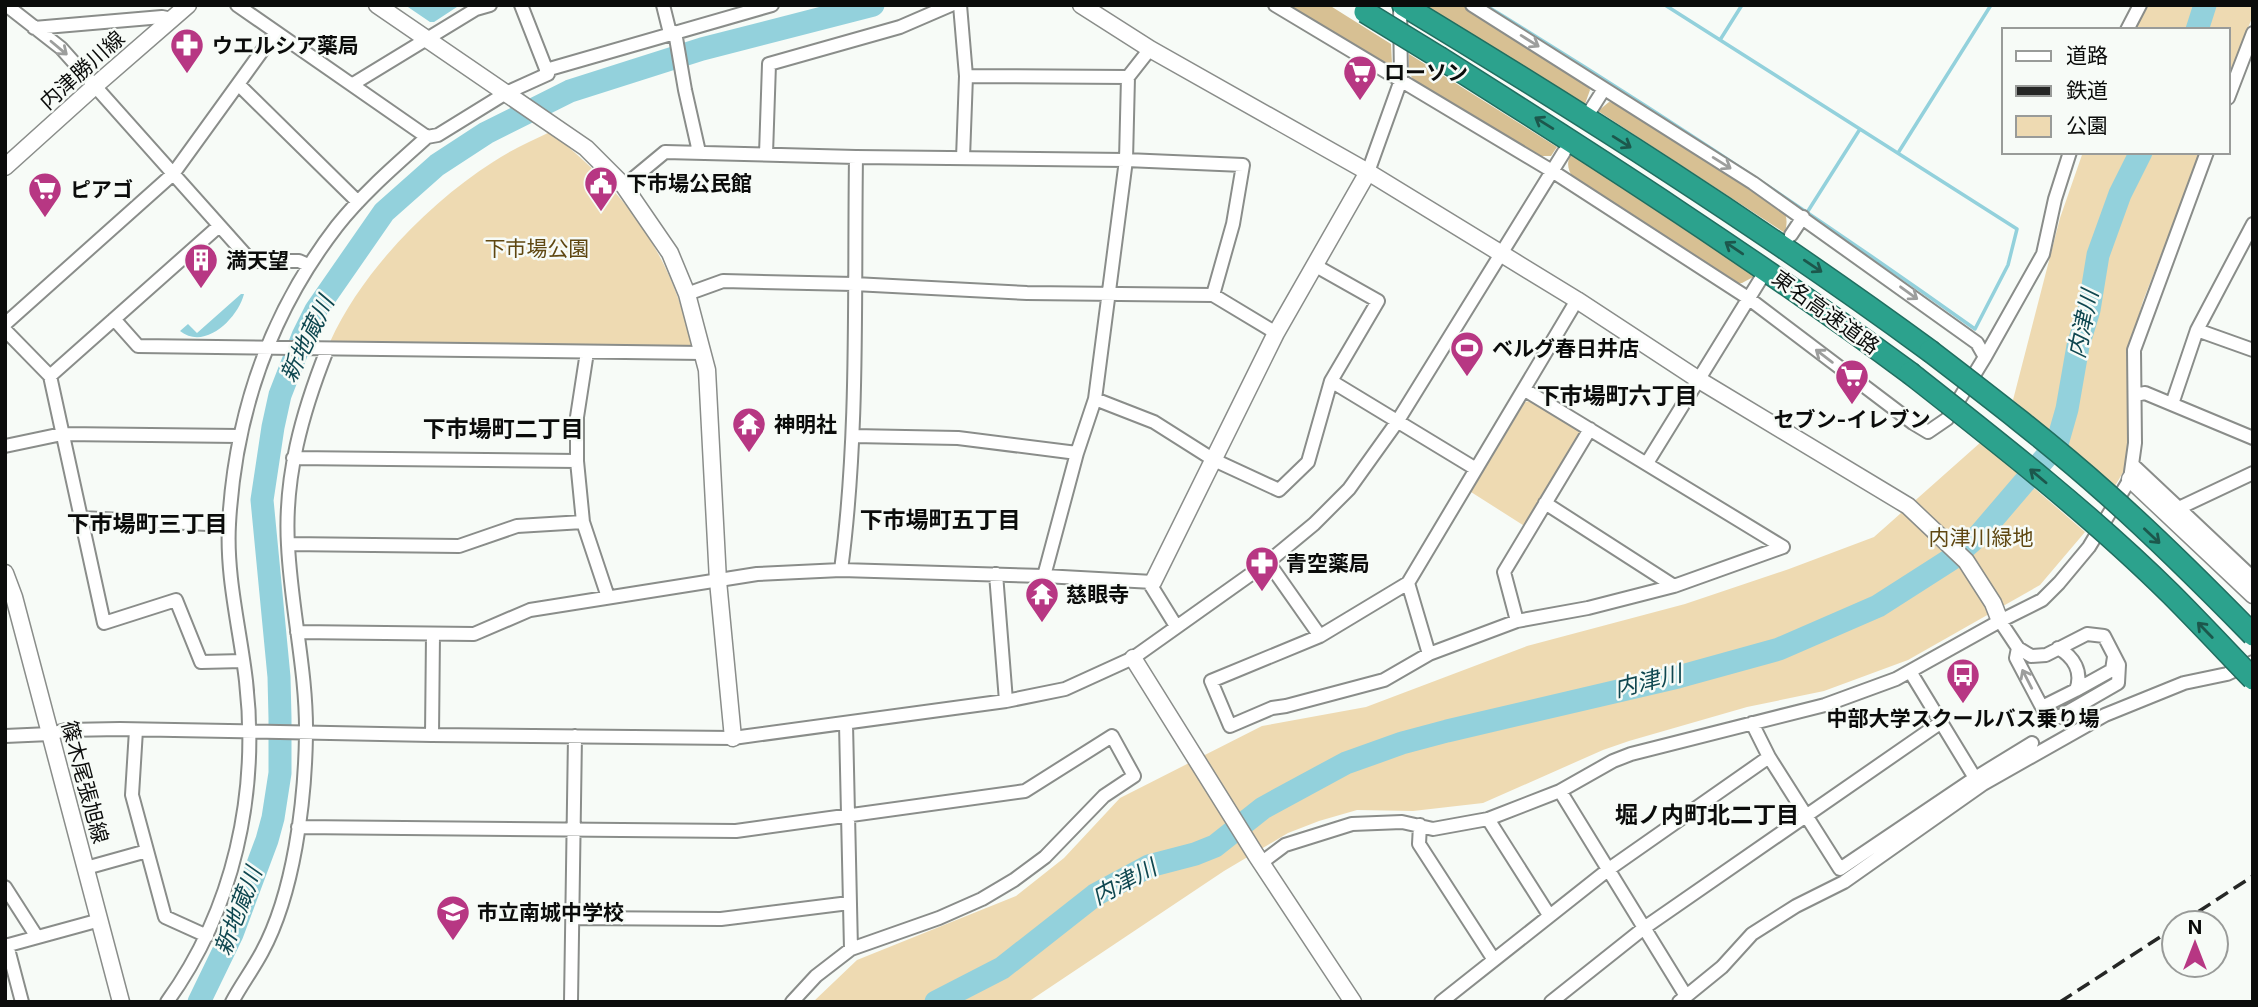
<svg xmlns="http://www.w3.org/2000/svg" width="2258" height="1007" font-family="Inter,'Noto Sans JP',sans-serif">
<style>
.green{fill:#eedab2}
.forest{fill:#d7c093}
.water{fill:#93d1dc}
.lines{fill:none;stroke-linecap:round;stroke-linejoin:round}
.stream{stroke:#93d1dc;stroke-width:3.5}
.river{stroke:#93d1dc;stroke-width:23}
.street-casing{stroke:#8a8d8a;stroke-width:16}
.secondary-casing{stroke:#8a8d8a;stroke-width:19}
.highway-casing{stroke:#206e60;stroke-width:24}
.street{stroke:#fff;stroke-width:12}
.secondary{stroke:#fff;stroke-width:16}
.highway{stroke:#2ca28d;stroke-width:21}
.rail{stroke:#262726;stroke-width:3.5;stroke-dasharray:14 7;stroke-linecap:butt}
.highway-bridge-casing{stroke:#206e60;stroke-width:24;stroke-linecap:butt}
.highway-bridge{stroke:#2ca28d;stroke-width:21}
.oneway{stroke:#9d9e9d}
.oneway2{stroke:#1c574c}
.labels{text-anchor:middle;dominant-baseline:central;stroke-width:5;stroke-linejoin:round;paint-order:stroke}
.poi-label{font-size:21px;font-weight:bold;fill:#0b0c0b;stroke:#f7fbf7;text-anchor:start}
.street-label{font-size:21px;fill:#0b0c0b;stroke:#f7fbf7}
.park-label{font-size:21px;fill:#5f4711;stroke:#f7fbf7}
.water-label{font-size:23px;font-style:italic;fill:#0f4750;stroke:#f7fbf7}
.neighbourhood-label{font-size:23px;font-weight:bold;fill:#0b0c0b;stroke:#f7fbf7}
</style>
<rect width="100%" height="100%" fill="#f7fbf7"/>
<path class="green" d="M2145 5H2253V15L2228 80V30H2135Z
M550 132C625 191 671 252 692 346L330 342C362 271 429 203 493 162 511 150 531 141 550 132Z
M2083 152H2201L2143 301 2129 350V462L2115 486 2013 400 2060 218Z
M1530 401 1583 433 1526 527 1471 492 1525 402Z
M1981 442 2085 532 2040 585 1908 660 1824 691 1747 707 1629 741 1603 750 1483 803 1413 811 1357 810 1319 821 1288 833 1224 871 1028 1002H813L857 960 1016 896 1064 858 1120 798 1262 726 1366 707 1527 646 1685 604 1789 569 1874 537Z"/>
<path class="forest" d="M1287 5H1329L1391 44 1392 64 1388 65Z
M1424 5H1463L1586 81 1590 90 1585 104Z
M1409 54 1557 147 1551 156H1537L1415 82 1409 73Z
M1609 102 1619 103 1782 208C1788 217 1787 223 1785 233L1598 111Z
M1571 154 1755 276 1742 283 1734 284 1573 178C1568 170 1566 163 1571 154Z"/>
<path class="water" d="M405 5H460L434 22H430Z
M241 294H244C238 318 205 351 180 331L188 324 197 333Z"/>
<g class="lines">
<path class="stream" d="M1485 5C1652 107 1815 215 1975 329L2008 265 2017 229 1665 5
M1720 40 1742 5
M1898 153 1991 5
M1808 211 1860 129"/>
<path class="river" d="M2197 30 2205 5
M199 1002 232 934 267 840 273 818 280 773V718L279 677 262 500 273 427 280 395 303 336 316 310 384 212 437 165 486 133 570 91 702 49 873 5
M936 1002 1002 968 1095 895 1149 866 1195 854 1215 846 1263 808 1346 763 1402 743 1447 731 1678 677 1779 649 1878 606 1953 558 1980 534 2057 444 2067 409 2078 346 2089 310 2098 255 2120 194 2141 152"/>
<g class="street-casing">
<path id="street" d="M6 5 61 48 251 261H299L308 265
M237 5 427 137
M663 5 670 33
M960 5 966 76 963 158
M1275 5 1552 171 1748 298 1913 423 1928 432 1947 419 1985 357 1977 343 1753 183 1472 5
M34 28 162 17 172 19
M2127 30 2140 5
M675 32 685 90 699 152
M546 70 772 5
M966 76 1128 77
M353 84 476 9 490 5
M239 85 358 202
M2228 98 2253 33
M1592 108 1604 89
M766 154 769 64 900 27 951 5
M1368 172 1401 80 1400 5
M624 186 665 152 856 157 1126 160 1243 165 1233 224 1213 295
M1791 235 1803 217
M687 294 723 281 854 284 1027 293 1213 295 1276 333
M1577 300 1408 583 1320 636 1211 681 1230 726 1272 708 1286 706 1384 680 1429 654 1517 621 1588 608 1674 586 1783 547
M114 319 138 346 703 353
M5 324 173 174 275 33
M5 330 50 376 104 623 176 600 201 662 243 661
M2197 330 2253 350
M587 352 577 417V461L583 522 608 597
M1985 357 2043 254 2055 199 2070 152
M50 376 219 226
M1331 381 1476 469
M1525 390 1783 547
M2135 395 2145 393 2253 438
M1095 399 1154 422 1214 460 1279 490 1308 462 1331 381 1378 301 1316 266
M2172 404 2197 330 2253 224
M853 436 958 438 1077 453
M5 446 62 434 239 436
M293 458 577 461
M1647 463 1760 280
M2133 465 2253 578
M1545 503 1674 586
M2179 508 2253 473
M81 518 229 525
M288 544 459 546 517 526 583 522
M1268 562 1320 636
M841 570C859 434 854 295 856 157
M996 574 1006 701
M1044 576 1077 453 1095 399 1126 160 1128 77 1150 49
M1408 583 1429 654
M1150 584 1176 626
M1517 621 1504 572 1590 429
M2000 621 2018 648 2031 656 2046 655 2087 634 2104 636 2119 665 2118 683 2059 717 2045 713 2016 658 2018 648
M297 632 474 634 530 610 757 574 841 570 1044 576 1153 582
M1911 673 1975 778
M2076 690 2112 670 2114 657
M2042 707 2076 690C2083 672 2074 657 2058 648
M1752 723 1769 757 1840 869 1975 778 2032 743
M846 724 851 949
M136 730 132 795 165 917 207 936
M432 735 433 634
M5 736 50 734 66 730 120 729 432 735 733 738 1006 701 1065 689 1133 658 1268 562 1314 524 1349 489 1397 422 1564 152
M1560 791 1686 996
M1488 819 1549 915
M1420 825 1419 844 1494 960
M298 827 736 831 1025 791 1112 736 1134 776 1104 796 1045 857 1014 880 982 899 939 918 851 949 816 976 792 1002
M1261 863 1285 845 1352 824 1402 822 1433 829 1488 819 1560 791 1613 761 1631 754 1825 705 1896 679 2000 621 2042 600 2059 583 2089 547 2130 479 2135 443 2134 350 2207 152
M86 868 147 851
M5 887 37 937
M572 918 721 919 849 903
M7 945 22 1002
M5 946 100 920
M167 1002C234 909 259 794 246 681 240 629 226 577 229 524 235 415 270 313 337 226 363 193 396 165 427 137L438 135 506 93 548 74 521 5
M232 1002C241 985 253 969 262 952 294 893 305 802 306 735 307 672 291 609 288 545 284 477 302 413 327 350
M571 1002 575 736
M1441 1002 1609 869 1769 757
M1551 1002 1644 928 1940 723
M1679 1002 1722 967 1752 934 1796 906 1844 882 1983 784 2105 715 2184 683 2227 674 2253 662"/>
</g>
<g class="secondary-casing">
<path id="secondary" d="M377 5 586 148 624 186 670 253 687 294 707 370 718 581 733 738
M1081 5 1150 49 1368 172 1577 300 1699 380 1908 506 1966 561 1993 603 2000 621
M5 167 96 85 188 5
M2130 479 2253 595
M5 573 14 597 121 1002
M1153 582 1276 333 1368 172
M1133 658 1256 855 1353 1002"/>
</g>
<g class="highway-casing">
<path id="highway" d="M1403 5C1583 114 1761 227 1930 351
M1440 58C1600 159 1758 261 1910 373"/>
</g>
<use href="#street" class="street"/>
<use href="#secondary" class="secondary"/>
<use href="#highway" class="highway"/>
<path class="rail" d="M2181 923 2253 876
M2060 1002 2174 928"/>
<g class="highway-bridge-casing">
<path id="highway-bridge" d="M1365 12 1440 58
M1930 351C1990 397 2050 443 2106 493 2157 538 2205 586 2253 635
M1910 373C1999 443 2090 514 2171 594 2199 622 2226 651 2253 679"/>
</g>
<use href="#highway-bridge" class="highway-bridge"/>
</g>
<defs><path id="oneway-shaft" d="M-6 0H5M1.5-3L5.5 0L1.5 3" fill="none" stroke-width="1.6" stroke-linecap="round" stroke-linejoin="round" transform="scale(1.75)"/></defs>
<g class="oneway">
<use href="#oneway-shaft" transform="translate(1530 41) rotate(32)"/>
<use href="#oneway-shaft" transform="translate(59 48) rotate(40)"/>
<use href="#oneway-shaft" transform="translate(1722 163) rotate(32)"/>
<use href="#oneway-shaft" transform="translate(1909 293) rotate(36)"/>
<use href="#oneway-shaft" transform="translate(1824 356) rotate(-143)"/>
<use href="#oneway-shaft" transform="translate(2027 679) rotate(-117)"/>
</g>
<g class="oneway2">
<use href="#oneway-shaft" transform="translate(1544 123) rotate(-148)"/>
<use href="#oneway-shaft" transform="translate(1622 142) rotate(32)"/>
<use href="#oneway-shaft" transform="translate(1734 248) rotate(-146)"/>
<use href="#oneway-shaft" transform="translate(1813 266) rotate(34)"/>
<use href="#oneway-shaft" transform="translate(2038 476) rotate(-140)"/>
<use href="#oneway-shaft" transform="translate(2152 536) rotate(43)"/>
<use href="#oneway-shaft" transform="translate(2205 630) rotate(-134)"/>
</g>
<defs>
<g id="pharmacy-pin" transform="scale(1.75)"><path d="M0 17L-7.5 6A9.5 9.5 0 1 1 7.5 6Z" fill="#b73783" stroke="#f7fbf7"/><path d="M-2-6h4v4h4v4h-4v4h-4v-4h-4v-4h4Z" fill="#fff"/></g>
<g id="supermarket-pin" transform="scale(1.75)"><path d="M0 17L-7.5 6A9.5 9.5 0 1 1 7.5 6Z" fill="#b73783" stroke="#f7fbf7"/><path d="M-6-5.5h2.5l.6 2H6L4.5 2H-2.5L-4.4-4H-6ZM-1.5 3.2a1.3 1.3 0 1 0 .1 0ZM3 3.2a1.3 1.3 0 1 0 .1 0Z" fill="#fff"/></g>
<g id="civic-pin" transform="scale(1.75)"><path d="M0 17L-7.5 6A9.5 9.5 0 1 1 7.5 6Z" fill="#b73783" stroke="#f7fbf7"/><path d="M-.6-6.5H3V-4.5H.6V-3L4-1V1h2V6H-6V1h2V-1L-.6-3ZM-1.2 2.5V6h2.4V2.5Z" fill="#fff"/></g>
<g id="building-pin" transform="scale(1.75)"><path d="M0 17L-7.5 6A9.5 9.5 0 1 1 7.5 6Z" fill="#b73783" stroke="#f7fbf7"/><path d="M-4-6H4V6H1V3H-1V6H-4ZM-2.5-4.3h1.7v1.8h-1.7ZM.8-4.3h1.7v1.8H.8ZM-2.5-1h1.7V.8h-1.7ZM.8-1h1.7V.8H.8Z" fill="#fff"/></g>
<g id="stadium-pin" transform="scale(1.75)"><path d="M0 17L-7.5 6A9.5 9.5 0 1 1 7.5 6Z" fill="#b73783" stroke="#f7fbf7"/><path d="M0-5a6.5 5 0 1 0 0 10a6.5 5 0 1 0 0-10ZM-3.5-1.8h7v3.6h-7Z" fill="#fff"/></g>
<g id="temple-pin" transform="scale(1.75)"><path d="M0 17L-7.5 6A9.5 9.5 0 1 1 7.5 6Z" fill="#b73783" stroke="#f7fbf7"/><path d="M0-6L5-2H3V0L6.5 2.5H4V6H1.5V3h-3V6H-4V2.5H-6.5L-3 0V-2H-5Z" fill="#fff"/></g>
<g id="bus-pin" transform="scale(1.75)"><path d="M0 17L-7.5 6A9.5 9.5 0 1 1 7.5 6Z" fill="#b73783" stroke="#f7fbf7"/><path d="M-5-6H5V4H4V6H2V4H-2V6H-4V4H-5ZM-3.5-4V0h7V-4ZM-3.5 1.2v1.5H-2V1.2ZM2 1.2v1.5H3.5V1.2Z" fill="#fff"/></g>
<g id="school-pin" transform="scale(1.75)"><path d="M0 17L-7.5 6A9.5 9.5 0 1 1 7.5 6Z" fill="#b73783" stroke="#f7fbf7"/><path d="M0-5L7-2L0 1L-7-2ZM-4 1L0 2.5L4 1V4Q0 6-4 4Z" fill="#fff"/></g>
</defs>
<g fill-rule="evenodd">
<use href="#pharmacy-pin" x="187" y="45"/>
<use href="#supermarket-pin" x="1360" y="72"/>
<use href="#civic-pin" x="601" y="183"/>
<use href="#supermarket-pin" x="45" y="189"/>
<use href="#building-pin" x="201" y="260"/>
<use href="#stadium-pin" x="1467" y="348"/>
<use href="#supermarket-pin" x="1852" y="376"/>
<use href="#temple-pin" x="749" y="424"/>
<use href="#pharmacy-pin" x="1262" y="563"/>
<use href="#temple-pin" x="1042" y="594"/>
<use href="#bus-pin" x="1963" y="675"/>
<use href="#school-pin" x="453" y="912"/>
</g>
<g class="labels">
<g class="poi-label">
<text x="212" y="45">ウエルシア薬局</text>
<text x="1384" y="72">ローソン</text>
<text x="626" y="183">下市場公民館</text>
<text x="70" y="189">ピアゴ</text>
<text x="226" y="260">満天望</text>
<text x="1492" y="348">ベルグ春日井店</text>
<text x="1852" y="419" text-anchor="middle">セブン-イレブン</text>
<text x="774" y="424">神明社</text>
<text x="1286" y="563">青空薬局</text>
<text x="1066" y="594">慈眼寺</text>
<text x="1963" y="718" text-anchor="middle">中部大学スクールバス乗り場</text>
<text x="477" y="912">市立南城中学校</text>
</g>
<g class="street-label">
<text transform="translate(82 70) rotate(-42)">内津勝川線</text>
<text transform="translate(1826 312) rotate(36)">東名高速道路</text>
<text transform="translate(85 782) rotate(75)">篠木尾張旭線</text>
</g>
<g class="park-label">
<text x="537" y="248">下市場公園</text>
<text x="1981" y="537">内津川緑地</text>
</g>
<g class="water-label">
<text transform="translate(2083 324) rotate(-78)">内津川</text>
<text transform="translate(307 339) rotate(-64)">新地蔵川</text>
<text transform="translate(1648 681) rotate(-14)">内津川</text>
<text transform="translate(1124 882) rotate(-28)">内津川</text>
<text transform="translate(238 911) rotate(-69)">新地蔵川</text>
</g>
<g class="neighbourhood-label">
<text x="1617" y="396">下市場町六丁目</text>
<text x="503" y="429">下市場町二丁目</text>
<text x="940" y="520">下市場町五丁目</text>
<text x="147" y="524">下市場町三丁目</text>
<text x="1707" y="815">堀ノ内町北二丁目</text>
</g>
</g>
<rect width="2258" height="1007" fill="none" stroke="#0b0c0b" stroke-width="14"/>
<rect x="2002" y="28" width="228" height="126" fill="#f7fbf7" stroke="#999b99" stroke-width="2"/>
<rect x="2016" y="51" width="35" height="10" fill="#ffffff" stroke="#999b99" stroke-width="2"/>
<text x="2066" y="63" font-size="21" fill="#0b0c0b">道路</text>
<rect x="2016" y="86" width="35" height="10" fill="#262726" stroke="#999b99" stroke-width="2"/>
<text x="2066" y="98" font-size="21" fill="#0b0c0b">鉄道</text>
<rect x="2016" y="116" width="35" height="21" fill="#eedab2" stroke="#999b99" stroke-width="2"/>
<text x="2066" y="133" font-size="21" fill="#0b0c0b">公園</text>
<g transform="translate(2195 944)"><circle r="33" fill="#f7fbf7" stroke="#999b99" stroke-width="2"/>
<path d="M0-5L12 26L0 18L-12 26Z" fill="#b73783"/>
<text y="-10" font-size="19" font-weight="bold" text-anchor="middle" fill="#0b0c0b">N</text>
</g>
</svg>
